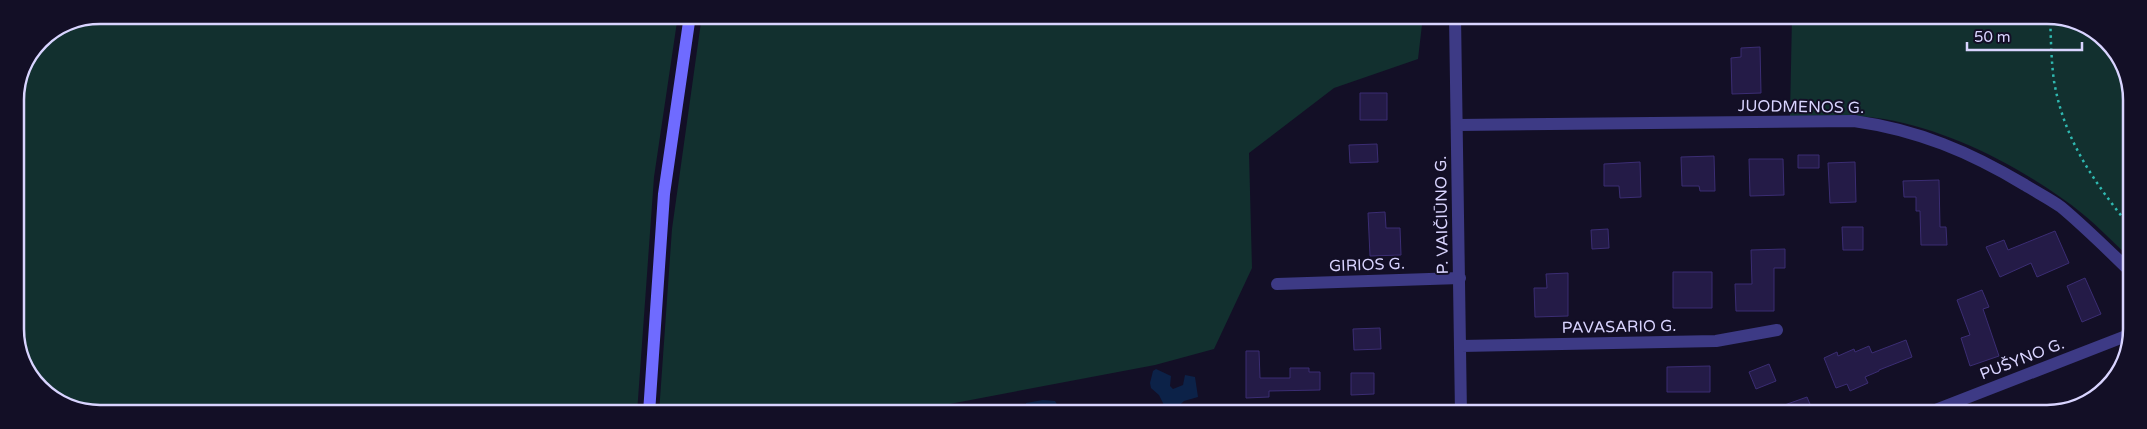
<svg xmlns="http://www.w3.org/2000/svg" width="2147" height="429" font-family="'Varela Round',sans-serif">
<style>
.green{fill:#12302f}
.water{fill:#0c2248}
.building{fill:#241b47;stroke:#3b2d73}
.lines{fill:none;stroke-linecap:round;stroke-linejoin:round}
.path{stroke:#2fb8b0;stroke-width:2.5;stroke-dasharray:2.5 4;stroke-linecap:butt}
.minor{stroke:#3d3a85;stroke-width:12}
.secondary{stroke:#6f6bff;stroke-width:12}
.labels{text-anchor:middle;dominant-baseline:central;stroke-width:4;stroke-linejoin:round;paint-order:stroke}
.street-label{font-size:16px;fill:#d9d4ff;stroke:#130f26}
.rim{fill:none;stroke:#d9d4ff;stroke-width:2.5}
</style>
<rect width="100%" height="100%" fill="#130f26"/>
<path class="green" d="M100 15H678L654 177 637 413H89L44 393 18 351 15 100 22 67 40 40 68 21Z
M702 15 1423 16 1418 59 1334 88 1249 153 1252 268 1214 349 1155 365 902 413H659L672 229Z
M1792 16H2058L2107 40 2130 83 2131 259C2109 238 2088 216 2063 199 2011 162 1947 130 1884 119 1853 114 1821 116 1790 116Z"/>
<path class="water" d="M1156 369 1171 376 1170 386 1173 389 1183 385 1185 375 1195 377 1198 397 1184 401 1172 412 1166 409 1159 395 1151 388 1150 383 1153 371Z
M1043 400 1055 401 1063 414H1026V403Z"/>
<path class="building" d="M1760 47 1761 93 1732 94 1731 58 1741 57V48Z
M1360 93H1387V120H1360Z
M1377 144 1378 162 1350 163 1349 145Z
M1798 155H1819V168H1798Z
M1714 156 1715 191H1700L1699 186H1682L1681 157Z
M1749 159H1783L1784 195 1750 196Z
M1640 162 1641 197 1620 198 1619 186H1604V164Z
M1855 162 1856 202 1830 203 1828 163Z
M1939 180 1940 227H1946L1947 245H1921L1920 211H1916V197H1904L1903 181Z
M1385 212 1386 228H1400L1401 255 1370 256 1368 213Z
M1842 227H1863V250H1843Z
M1608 229 1609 248 1592 249 1591 230Z
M2055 231 2069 263 2037 277 2031 263 2000 277 1986 247 2004 240 2008 250Z
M1785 249V268H1774V311H1736L1735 284H1752L1751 250Z
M1673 272H1712V308H1673Z
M1568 273V316L1535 317 1534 288H1547L1546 274Z
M2085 278 2101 314 2082 322 2067 286Z
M1982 290 1989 307 1983 309 1999 356 1970 366 1961 338 1970 335 1957 300Z
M1380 328 1381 349 1354 350 1353 329Z
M1906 340 1912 357 1879 370V371L1865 377 1868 383 1850 391 1847 384 1836 388 1824 358 1837 352 1838 356 1854 349 1855 352 1869 346 1872 353Z
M1246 351H1259L1260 378H1290V368H1309V372H1320V390L1269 391V397L1246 398Z
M1769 364 1776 381 1756 389 1749 372Z
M1710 366V392H1667V367Z
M1351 373H1374V394L1351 395Z
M1807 397 1814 414H1766L1765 412Z"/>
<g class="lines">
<path class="path" d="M2050 16C2051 37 2051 60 2054 81 2064 140 2094 182 2131 228"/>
<path class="minor" d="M1455 16 1461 414
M1457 125 1854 121C1918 130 1970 152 2025 185 2036 192 2050 199 2061 207 2085 227 2108 250 2131 272
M1277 284 1460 278
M1461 346 1716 341 1777 330
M1925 414 2131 334"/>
<path class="secondary" d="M649 413 664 194 690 15"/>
</g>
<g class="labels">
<g class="street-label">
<text transform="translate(1801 107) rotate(1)">JUODMENOS G.</text>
<text transform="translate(1442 215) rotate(-91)">P. VAIČIŪNO G.</text>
<text transform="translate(1367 265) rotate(-2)">GIRIOS G.</text>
<text transform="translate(1619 327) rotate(-1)">PAVASARIO G.</text>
<text transform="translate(2022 359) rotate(-21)">PUŠYNO G.</text>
</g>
</g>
<path d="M0 0H2147V429H0ZM100 24H2047A76 76 0 0 1 2123 100V329A76 76 0 0 1 2047 405H100A76 76 0 0 1 24 329V100A76 76 0 0 1 100 24Z" fill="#130f26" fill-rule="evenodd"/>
<path class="rim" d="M100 24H2047A76 76 0 0 1 2123 100V329A76 76 0 0 1 2047 405H100A76 76 0 0 1 24 329V100A76 76 0 0 1 100 24Z"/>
<path d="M1967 42v8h115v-8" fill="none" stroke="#d9d4ff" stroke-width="2.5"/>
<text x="1974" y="42" font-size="15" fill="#d9d4ff" stroke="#130f26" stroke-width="4" paint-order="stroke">50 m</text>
</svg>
